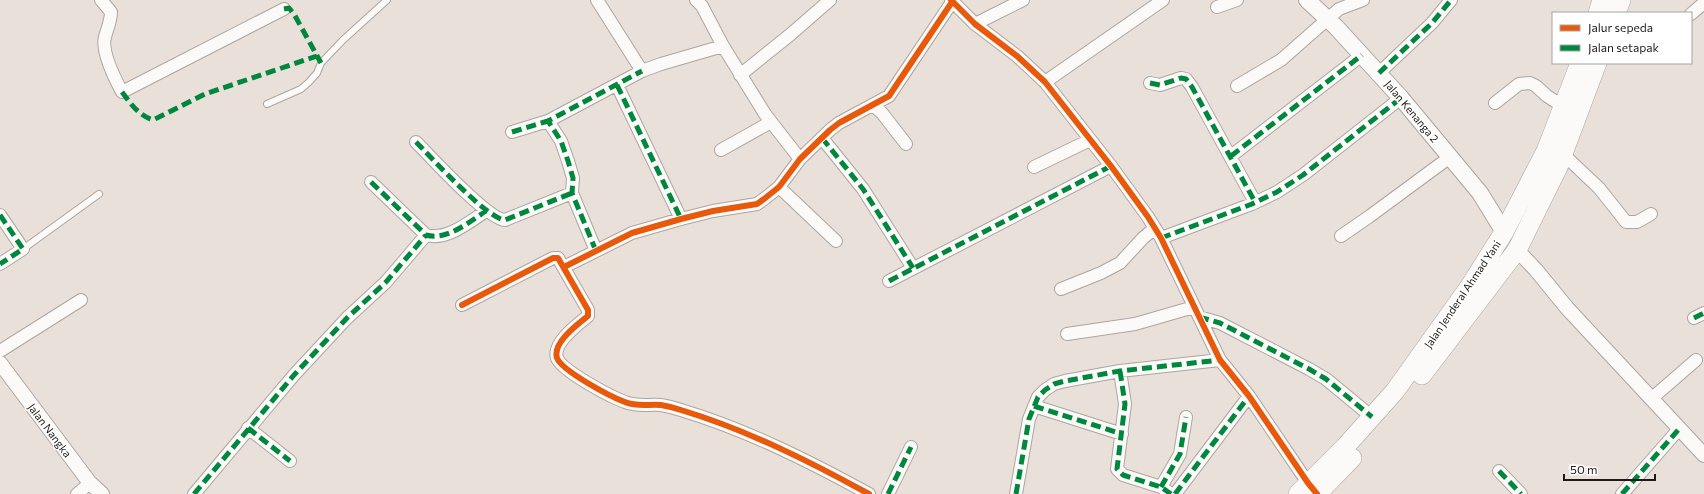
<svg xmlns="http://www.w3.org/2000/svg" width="1704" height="494" font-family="Commissioner,sans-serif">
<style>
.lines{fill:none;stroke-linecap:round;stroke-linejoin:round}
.service-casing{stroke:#aca5a0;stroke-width:8}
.minor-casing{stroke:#aca5a0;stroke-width:14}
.tertiary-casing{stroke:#aca5a0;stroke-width:16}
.secondary-casing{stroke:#aca5a0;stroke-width:18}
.trunk-casing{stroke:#aca5a0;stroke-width:20}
.service{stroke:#fcfaf9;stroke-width:6}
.minor{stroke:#fcfaf9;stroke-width:12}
.tertiary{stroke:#fcfaf9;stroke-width:14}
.secondary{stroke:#fcfaf9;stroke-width:16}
.trunk{stroke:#fcfaf9;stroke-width:19}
.quiet{stroke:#00873e;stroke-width:5;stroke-dasharray:10 5;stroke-linecap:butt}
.cycleway-casing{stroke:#fff;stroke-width:8}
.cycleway{stroke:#e8590c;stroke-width:6}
.labels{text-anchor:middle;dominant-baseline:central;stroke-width:3;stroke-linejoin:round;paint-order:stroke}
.street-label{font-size:11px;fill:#1f1916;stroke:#fff}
</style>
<rect width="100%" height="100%" fill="#eae0da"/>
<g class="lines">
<g class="service-casing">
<path id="service" d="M267 104 301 89 309 82 317 73 321 63 343 40 387 0
M23 249 99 194"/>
</g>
<g class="minor-casing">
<path id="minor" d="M101 0 111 12C111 21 107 29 105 37 101 52 115 79 122 92L284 9
M597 0 642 71
M696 0 702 6 723 46 765 114 800 159
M951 0 975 24 1017 56 1045 82 1111 166 1148 217 1161 238 1220 360 1249 396 1312 489
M1217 7 1237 0
M1691 14 1704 3
M975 24 1023 0
M1379 73 1432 23 1451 0
M740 75 791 34 830 0
M1045 82 1163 0
M1150 83 1160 85 1181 78 1186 79 1192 87 1255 202
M617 85 681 219
M1237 86 1281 60 1339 9 1363 0
M1495 103 1519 84 1530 83 1536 86 1547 96 1564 107
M873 105 882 113 906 144
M512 132 548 121
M822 138 863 189 913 268
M416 142C431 157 487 219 505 220L572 193
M721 150 771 122
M1563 154 1599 188 1626 222H1637L1651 214
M1231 156 1362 55
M1034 167 1090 140
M371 182 426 235C447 241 469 222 486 211
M779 187 836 241
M0 215 23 249 0 264
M1341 236 1370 216 1450 157
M1161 238 1252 204 1277 192 1303 175 1401 98
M596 251 572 193 573 178 568 161 561 141 548 121 642 71 661 64 723 46
M564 267 632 233 681 219 713 211 757 204 764 199 779 187 800 159 830 130 839 123 889 96 952 2
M889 281 1111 166
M1061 289 1101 273 1120 263 1143 238 1155 228
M462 305 553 258H558L588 310V316C578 324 552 343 557 358 562 371 611 397 625 402 637 407 648 404 661 405 667 406 675 408 681 410 747 430 809 461 869 494
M1199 317 1220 323 1309 369 1326 379 1372 417
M1694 318 1704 313
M1067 334 1135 324 1194 307
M0 351 81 300
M1120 371 1125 404 1117 469 1123 475 1161 487 1171 494
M1651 399 1696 360
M1034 406 1122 434
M248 428 290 461
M1499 471 1521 494
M1161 487 1180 454 1186 417
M77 494 90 483
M194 494 294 375 347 318 386 282 426 235
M888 494 911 447
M1016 494 1029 419 1038 397 1045 390 1054 384 1065 381 1120 371 1220 360
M1175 494 1249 396
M1622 494 1679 429"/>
</g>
<g class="tertiary-casing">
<path id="tertiary" d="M1517 250 1536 270 1567 308 1704 455
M0 363 90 483 102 494"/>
</g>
<g class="secondary-casing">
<path id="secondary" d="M1307 0 1336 27 1401 98 1480 193 1504 232"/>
</g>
<g class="trunk-casing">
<path id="trunk" d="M1598 13 1602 0
M1616 13 1621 0
M1422 375 1517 250 1558 167 1597 63
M1298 494 1345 447 1395 391 1470 286 1504 232 1546 151 1580 63
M1317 494 1352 458"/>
</g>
<use href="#service" class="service"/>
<use href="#minor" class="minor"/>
<use href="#tertiary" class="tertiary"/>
<use href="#secondary" class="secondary"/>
<use href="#trunk" class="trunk"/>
<path class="quiet" d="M284 9 289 8 294 14 321 63
M1379 73 1432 23 1451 0
M1150 83 1160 85 1181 78 1186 79 1192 87 1255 202
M617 85 681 219
M122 92C131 104 138 115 153 120L205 94 317 56
M512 132 548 121
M822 138 863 189 913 268
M416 142C431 157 487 219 505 220L572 193
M1231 156 1362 55
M371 182 426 235C447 241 469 222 486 211
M0 215 23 249 0 264
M1161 238 1252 204 1277 192 1303 175 1401 98
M596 251 572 193 573 178 568 161 561 141 548 121 642 71
M889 281 1111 166
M1199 317 1220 323 1309 369 1326 379 1372 417
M1694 318 1704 313
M1120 371 1125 404 1117 469 1123 475 1161 487 1171 494
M1034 406 1122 434
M248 428 290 461
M1499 471 1521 494
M1161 487 1180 454 1186 417
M194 494 294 375 347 318 386 282 426 235
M888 494 911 447
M1016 494 1029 419 1038 397 1045 390 1054 384 1065 381 1120 371 1220 360
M1175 494 1249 396
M1622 494 1679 429"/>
<g class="cycleway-casing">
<path id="cycleway" d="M951 0 975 24 1017 56 1045 82 1111 166 1148 217 1161 238 1220 360 1249 396 1308 483 1317 494
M564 267 632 233 681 219 713 211 757 204 764 199 779 187 800 159 830 130 839 123 889 96 952 2
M462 305 553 258H558L588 310V316C578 324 552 343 557 358 562 371 611 397 625 402 637 407 648 404 661 405 667 406 675 408 681 410 747 430 809 461 869 494"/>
</g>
<use href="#cycleway" class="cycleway"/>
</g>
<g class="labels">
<g class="street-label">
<text transform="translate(1412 111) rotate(50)">Jalan Kenanga 2</text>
<text transform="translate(1462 294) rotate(-56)">Jalan Jenderal Ahmad Yani</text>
<text transform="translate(50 430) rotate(53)">Jalan Nangka</text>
</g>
</g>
<rect x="1552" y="12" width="140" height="52" fill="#ffffff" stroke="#a5a3a2"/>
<rect x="1560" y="25" width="20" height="6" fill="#e8590c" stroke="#a5a3a2"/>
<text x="1588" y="32" font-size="12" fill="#1f1916">Jalur sepeda</text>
<rect x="1560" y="45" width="20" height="6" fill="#00873e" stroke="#a5a3a2"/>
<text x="1588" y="52" font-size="12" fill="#1f1916">Jalan setapak</text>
<path d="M1564 474v6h91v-6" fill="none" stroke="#1f1916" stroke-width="2"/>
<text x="1570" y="474" font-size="12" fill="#1f1916" stroke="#ffffff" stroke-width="3" paint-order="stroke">50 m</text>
</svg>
